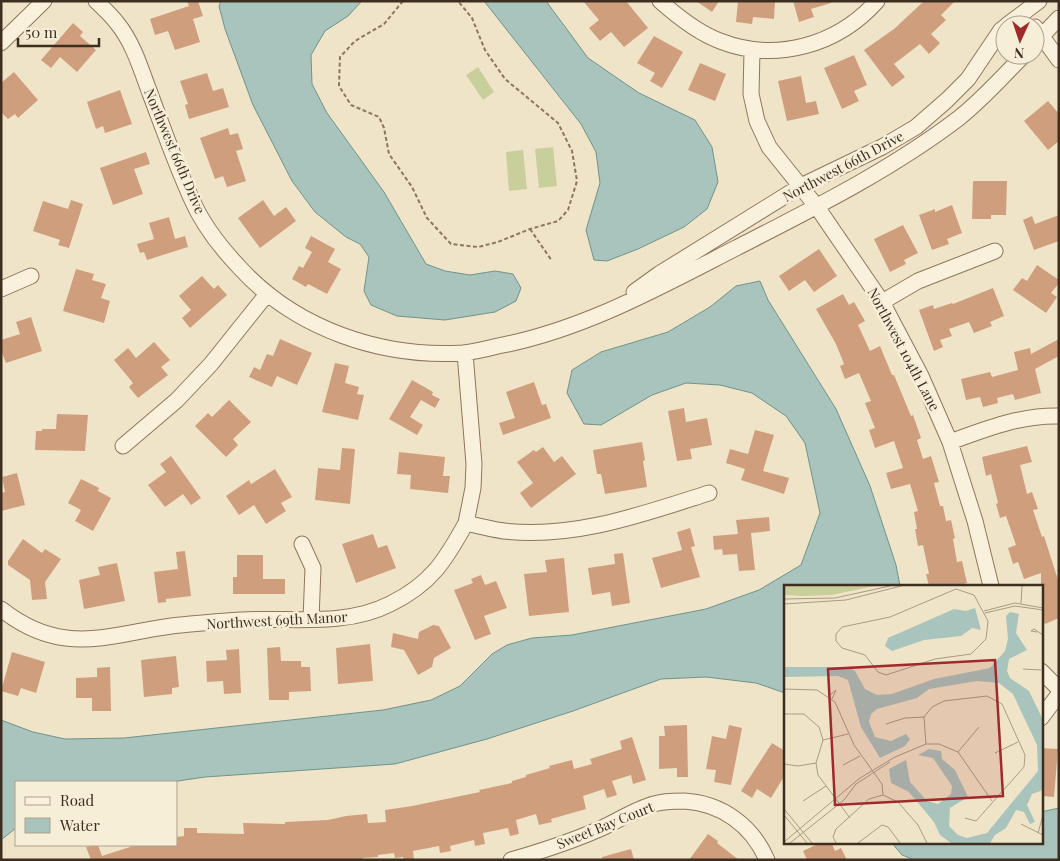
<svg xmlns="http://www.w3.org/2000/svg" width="1060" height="861" font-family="'Playfair Display',serif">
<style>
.green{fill:#c9cf9b}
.water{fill:#a9c4bc;stroke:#6f938a}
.building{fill:#cf9f7d}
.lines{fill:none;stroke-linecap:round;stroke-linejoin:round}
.minor-casing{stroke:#8d765c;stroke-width:17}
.path{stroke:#8d765c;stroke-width:2;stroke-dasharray:4 2.5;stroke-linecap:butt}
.minor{stroke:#faf1dc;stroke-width:15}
.labels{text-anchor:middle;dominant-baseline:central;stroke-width:5;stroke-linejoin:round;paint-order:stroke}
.street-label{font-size:14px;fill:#3d2e20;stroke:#f7eed8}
.inset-road{fill:none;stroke:#a89b85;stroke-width:1}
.view{fill:#9e2a2b;fill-opacity:0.15;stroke:#9e2a2b;stroke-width:2.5}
.inset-edge{fill:none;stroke:#3d2e20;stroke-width:2.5}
</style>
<rect width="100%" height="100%" fill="#f0e4c8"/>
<path class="green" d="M478 67 494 92 483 100 466 75Z
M553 147 557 186 539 188 535 149Z
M523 150 527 189 509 191 506 152Z"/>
<path class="water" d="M221 1H362L348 16 325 31 311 55 312 84 327 113 384 192 426 264 445 271 470 275 495 271 513 274 521 288 516 301 495 312 445 320 397 316 371 305 364 291 369 257 360 244 346 237 315 212 292 181 253 105 225 29 219 6Z
M484 1H546L588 58 639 93 695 120 712 147 718 182 707 209 684 227 638 249 607 261 594 260 586 230 600 183 596 152 581 124Z
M760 281 768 300 836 409 870 486 896 565 900 586H785V693L756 683 706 677 661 679 573 711 487 739 395 764 205 777 171 782H16V828L1 840V720L33 732 65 739 124 738 383 710 431 700 460 686 492 654 507 645 532 638 572 635 706 609 759 590 801 565 820 513 805 443 786 416 752 393 720 385 686 383 652 395 601 425 584 424 567 393 572 370 601 352 668 332 710 307 736 286Z
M1059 808V860H915L902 855 891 842H1041V812Z"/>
<path class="building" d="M187 1H198L203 16 193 19 200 42 175 50 168 31 155 35 150 19 189 6Z
M583 1H626L648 28 624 47 611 32 600 41 589 28 599 20Z
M696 1H719L712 12Z
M738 1H775L774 19 753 17 752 24 736 22Z
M793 1H830L831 3 811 9 814 17 799 22Z
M924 1H955L941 15 946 20 931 34 940 43 929 54 920 44 894 64 905 77 892 87 864 50 894 29Z
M73 23 83 32 80 36 96 50 77 72 60 57 51 68 41 60Z
M654 36 683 52 662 88 650 81 655 73 637 63Z
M854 55 867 85 854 91 859 101 842 109 824 68Z
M700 63 726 74 715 101 688 90Z
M14 72 38 100 18 118 15 114 8 119 1 112V83Z
M207 73 213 91 223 88 229 107 189 119 185 105 188 104 180 81Z
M801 76 806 103 816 101 819 114 787 121 778 81Z
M120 90 132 124 105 133 103 126 96 129 87 102Z
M1048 101 1059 114V141L1048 150 1024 121Z
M228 128 230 135 238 133 243 149 236 151 246 181 227 187 223 176 215 179 200 138Z
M146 152 150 164 134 169 143 194 113 205 100 168Z
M973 181H1007L1006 215H991V219H972Z
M71 200 83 204 69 248 58 245 60 240 33 231 43 201 68 209Z
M263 200 274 216 286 207 296 221 260 248 238 218Z
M952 205 962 233 947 239 949 244 932 250 919 215 935 209V212Z
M1059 215V241L1034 250 1023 220 1032 216 1035 224Z
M169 217 175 239 185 236 188 247 147 260 144 252 140 253 137 244 154 239 149 223Z
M903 225 918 253 904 260 906 264 890 272 874 239Z
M311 236 335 249 328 262 341 269 327 294 308 284 306 287 292 279 299 266 303 268 312 252 305 248Z
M819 249 837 276 814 292 805 280 789 291 779 276Z
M1037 265 1059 280V283L1051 293 1057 297 1046 313 1013 290 1022 278 1027 281Z
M76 269 94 274 92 280 106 284 101 298 110 301 104 323 63 311Z
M202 276 214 289 218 285 227 295 190 328 182 318 191 310 179 296Z
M993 288 1004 316 990 322 992 326 974 333 969 322 949 329 952 336 940 340 943 347 934 351 919 310 933 305 934 309 952 303 953 304Z
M843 294 849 305 854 302 865 321 858 325 870 351 880 346 892 375H894L911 416 913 415 921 438 917 440 923 459 931 456 939 482 934 483 940 506H943L946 521 951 520 955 538 953 539 957 562 962 561 967 583 955 586H929L926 574H929L923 545 918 546 915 529H917L914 512 918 511 910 484 891 489 886 473 903 468 894 441 875 448 869 430 875 428 865 403 871 401 859 373 845 379 840 366 844 364 836 344 816 309Z
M31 317 42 351 6 363 1 350V340L20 334 16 322Z
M280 339 312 353 297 385 277 376 272 387 249 377 254 367 260 370 267 354 273 356Z
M1059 339V356L1035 369 1041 393 1015 400 1013 394 997 398 998 403 983 407 980 397 966 400 961 379 990 372 992 377 1018 370 1014 352 1030 348 1031 354Z
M154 342 170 360 161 367 168 375 138 398 129 387 133 383 114 360 128 348 136 358Z
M335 363 349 366 345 383 359 387 357 394 364 395 358 420 322 412Z
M412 380 433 392 432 395 440 399 435 408 421 400 410 417 423 425 417 435 389 419Z
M534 382 542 405 546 404 551 418 503 435 499 423 515 418 506 392Z
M229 400 251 422 233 439 238 445 226 457 195 426 208 413 212 417Z
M684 408 686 422 707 418 712 445 690 449 692 459 677 461 668 411Z
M57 414 88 415 85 451 35 450 36 431H42V429H56Z
M755 430 774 435 763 471 789 478 784 494 741 480 745 469 726 463 730 449 748 454Z
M642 442 645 460 643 461 647 487 605 494 601 474H597L593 450Z
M1027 446 1032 462 1020 465 1027 494 1032 492 1038 509 1033 510 1042 537 1044 536 1059 583V618L1045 624 1041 617V573L1024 579 1018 562 1013 564 1008 548 1016 545 1006 516 1000 518 996 504 998 503 991 474 986 476 982 457Z
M543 447 554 462 562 456 576 474 531 508 520 493 533 483 517 462 534 450 536 452Z
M342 448 355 449 350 504 315 500 318 468 340 470Z
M399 452 445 457 443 476H450L448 493 410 489 411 475 397 474Z
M171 456 201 498 191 505 183 494 165 507 148 485 166 472 160 464Z
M275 469 292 497 281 503 286 511 266 524 254 505 239 515 226 496 249 480 251 484Z
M17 473 25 505 1 511V493L5 492 2 477Z
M81 479 99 488 98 491 111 498 93 531 75 521 81 510 68 503Z
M769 517 770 531 751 533 755 570 739 571 737 554 723 555 722 549 714 550 713 536 738 534 736 520Z
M690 528 695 546 691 547 700 577 661 588 652 558 682 550 677 532Z
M373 534 378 548 387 545 396 568 356 583 342 544Z
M23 539 42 553 45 549 61 559 45 582 47 599 32 600 30 580 8 565V561Z
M185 551 191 596 166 599V602L158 603 154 572 178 569 176 552Z
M623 553 630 603 612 606 610 592 592 595 588 568 615 564 614 554Z
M237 555H263V579H285V594H233V577H237Z
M564 558 569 612 529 616 524 574 547 572 545 560Z
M117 563 125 601 84 609 79 580 100 575 98 567Z
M481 575 485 585 496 581 507 608 484 616 491 634 475 640 454 590 473 583 471 579Z
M433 625 439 626 451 648 434 658 432 667 418 675 404 650 391 647 393 633 418 639 419 632Z
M370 644 373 681 338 684 336 648Z
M280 647 281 661H301V667H310L311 691 289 692V700H269L267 648Z
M239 649 241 693 224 694 223 681 207 682 206 661 227 660 226 650Z
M12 652 45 662 36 693 21 688 18 696 1 691Z
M176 656 179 687 172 688V694L144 697 141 660Z
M110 667 111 711H92V698H76V678L97 677V668Z
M687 725 688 777H677V768L659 769V736H665L664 726Z
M729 725 742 728 731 785 714 782 716 770 706 769 712 736 726 739Z
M632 737 646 780 633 784 631 775 612 781 617 795 607 798 604 789 583 796 586 809 551 819 552 822 539 825 536 814 516 820 519 834 510 836 508 828 483 833 485 844 475 846 474 840 450 846 451 851 440 853 439 846 413 851 414 860H404L403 857 395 858 394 853 378 855V857L362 858V860H91L86 847 98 845 102 856 130 847V845H176V837L184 836V828H197V833L244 834 243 823 285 824V822L328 820 346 816 367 814 368 823 386 822 385 810 412 806 480 792 479 790 512 783V781L526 777V775L550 768 549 766 572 760 574 769 592 764 590 759 622 749 620 741Z
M772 743 785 751V775L771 798 757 789 752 798 741 791Z
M1041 748 1058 749 1054 797 1041 796Z
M708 834 718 841 717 843 739 860H689Z
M822 842H831L835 851 841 848 847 860H807L803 851Z
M631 849 634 860H602V857Z"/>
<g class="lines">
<g class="minor-casing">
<path id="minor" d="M96 1C103 8 111 15 117 23 132 41 140 66 148 88 162 125 175 163 192 200 203 225 221 248 240 268 296 329 381 358 463 353 474 352 486 349 498 346 583 330 660 287 736 248 812 209 891 170 959 118 983 99 1003 76 1024 55
M660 1C678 17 698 33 720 41 776 63 838 45 877 1
M1007 25 1039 1
M1035 27 1059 60
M1036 42 1059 18
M1 43 44 1
M752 51 751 94 757 121 769 147 817 207 882 302 921 376 950 442 975 521 991 586
M1 289 31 276
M634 292 659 274 801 186 882 147 916 127 947 100 968 79 1001 30 1005 27
M882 302 918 281 995 251
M465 353 474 464 473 488 466 523
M950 442C985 429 1021 415 1059 416
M123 446 177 400 211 364 267 294
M302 544 313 568 311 619
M1 609C20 624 41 635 66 638 104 643 143 628 181 625 201 623 222 621 242 620 291 617 345 627 390 604 431 584 445 561 466 523 479 526 491 529 504 531 575 539 643 514 709 493
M1041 671 1059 689
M1041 718 1059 694
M511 860C542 851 573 841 602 828 619 820 636 809 654 804 663 801 674 801 684 801 721 803 752 825 767 860"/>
</g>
<path class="path" d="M403 1 384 24 355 41 340 57 339 86 351 105 379 117 384 128 389 154 412 187 427 218 451 244 478 247 498 242 530 229 558 221 568 210 577 181 572 151 558 123 505 79 485 50 472 18 458 1
M530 229 552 261"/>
<use href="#minor" class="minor"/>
</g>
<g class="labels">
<g class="street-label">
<text transform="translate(175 151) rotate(67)">Northwest 66th Drive</text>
<text transform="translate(843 166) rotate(-28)">Northwest 66th Drive</text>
<text transform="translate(904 349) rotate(62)">Northwest 104th Lane</text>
<text transform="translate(277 620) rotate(-3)">Northwest 69th Manor</text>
<text transform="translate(605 825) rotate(-22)">Sweet Bay Court</text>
</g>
</g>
<g transform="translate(784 585)">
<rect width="259" height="259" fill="#f0e4c8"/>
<path d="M0 1H91L47 10 18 11 0 10Z" fill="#c9cf9b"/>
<path d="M191 23 197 45 188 43 177 51 140 55 108 66 101 61 104 53 170 24 182 26ZM226 27 235 29 232 48 243 65 225 74 223 86 226 93 245 106 259 135V205L248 209 243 220 251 237 246 239 240 227 232 225 222 243 211 250 206 258H167L156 250 150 237 125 207 107 198 105 184 122 175 126 197 143 216 154 219 167 209 168 201 149 173 134 170 145 164 157 166 158 174 171 185 184 212 166 223 165 241 174 250 183 253 203 248 254 186 253 160 229 109 215 98 193 96 145 104 133 113 93 124 87 129 85 137 91 152 107 156 122 149 126 154 121 161 96 173 77 142 64 95 54 91 0 92V82H65L71 86 81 104 93 110 108 109 150 94 206 83 221 66 224 54 222 31Z" fill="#a9c4bc"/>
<path class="inset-road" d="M172 4 190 10 204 36 202 54 187 69 151 74 102 90 94 87 81 70 58 63 52 56V49L58 42 106 32ZM0 14 51 13 106 1M237 18 238 1M0 19 62 15 117 1M200 26 231 18 259 23M201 28 231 21 259 25M253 47 247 46 250 44 259 50M259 76V98M239 84 257 85M0 104 33 105 51 117 70 160 98 199 99 210M45 111 52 105 48 114M0 129H20L35 142 39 155 32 178 34 190 66 233M140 132 142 159M102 139 121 133 140 132 148 122 160 116 203 111 218 119 241 170 240 182 192 236 181 233M39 155 64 149M174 167 195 142M211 168 234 157M0 179 14 181 32 178M59 180 76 171M19 216 42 201M0 224 28 258M0 230 23 258M237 239 259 250M254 248 259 230M0 257 76 193 111 172 142 159H155L174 167 208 216M6 258 60 215 72 199 106 177M52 258 49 252 52 244 85 214 99 210 114 217 134 240 143 258M74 258 98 240 104 242 116 258"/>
<path class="view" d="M211 75 219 211 51 220 44 84Z"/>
<rect width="259" height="259" class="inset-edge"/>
</g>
<rect width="1060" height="861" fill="none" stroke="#3d2e20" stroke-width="5"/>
<rect x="15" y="781" width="162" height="65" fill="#f7eed8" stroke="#ada18e"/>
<rect x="25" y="797" width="25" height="8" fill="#faf1dc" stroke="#ada18e"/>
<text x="60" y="806" font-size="15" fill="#3d2e20">Road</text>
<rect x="25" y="818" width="25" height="15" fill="#a9c4bc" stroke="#ada18e"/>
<text x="60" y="831" font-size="15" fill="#3d2e20">Water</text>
<g transform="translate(1020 40) rotate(183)"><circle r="24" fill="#f7eed8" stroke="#ada18e"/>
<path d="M0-4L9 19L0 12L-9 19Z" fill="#9e2a2b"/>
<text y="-8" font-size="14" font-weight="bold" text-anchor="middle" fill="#3d2e20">N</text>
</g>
<path d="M18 38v8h81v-8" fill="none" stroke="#3d2e20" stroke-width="2.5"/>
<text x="25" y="38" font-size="15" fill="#3d2e20" stroke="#f7eed8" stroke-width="4" paint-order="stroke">50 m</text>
</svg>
